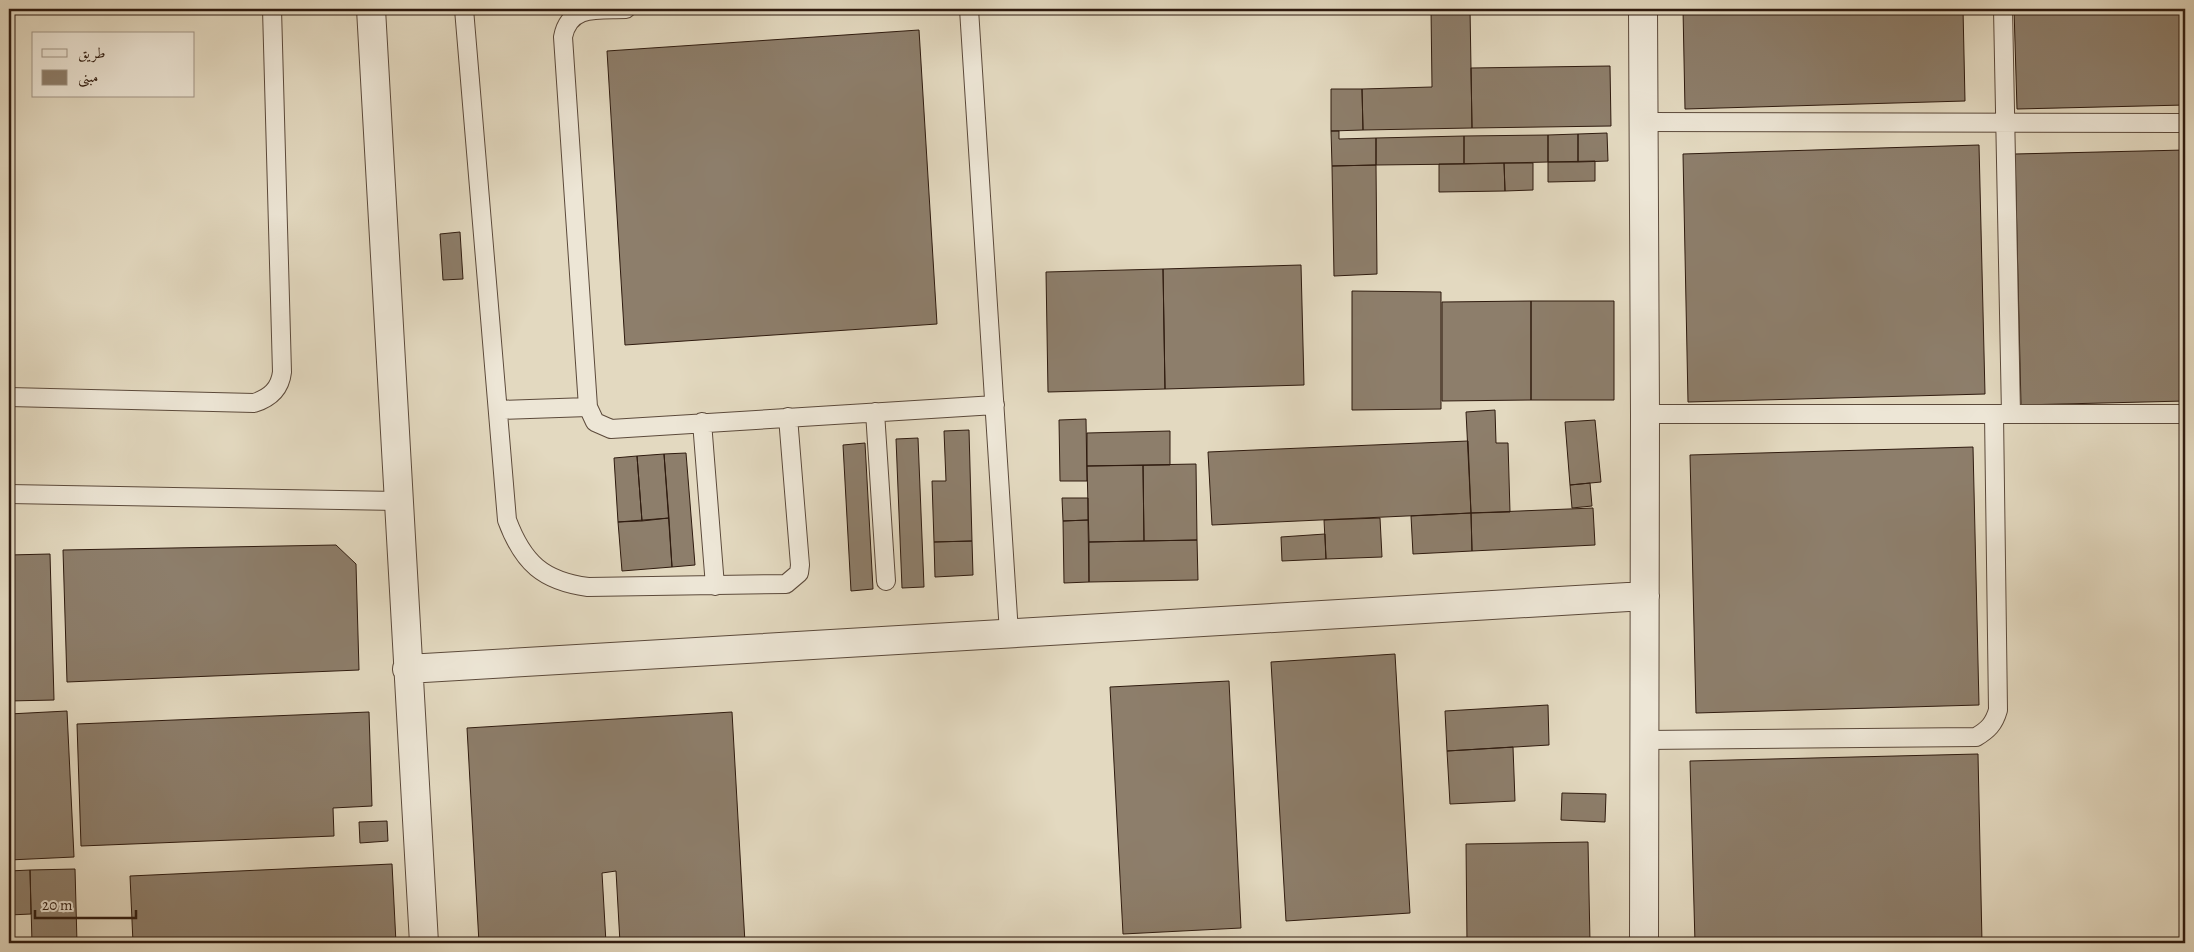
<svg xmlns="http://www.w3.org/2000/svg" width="2194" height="952" font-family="Alegreya,Amiri,serif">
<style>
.building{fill:#8d7e6b;stroke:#2f1b0f}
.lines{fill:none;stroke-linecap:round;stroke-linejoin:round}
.service-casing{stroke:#5c4a3b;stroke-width:20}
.minor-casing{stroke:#5c4a3b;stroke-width:30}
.service{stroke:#ede6d6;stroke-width:18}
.minor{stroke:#ede6d6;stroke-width:28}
</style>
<rect width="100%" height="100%" fill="#e3d9c0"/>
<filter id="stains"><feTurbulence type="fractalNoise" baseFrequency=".004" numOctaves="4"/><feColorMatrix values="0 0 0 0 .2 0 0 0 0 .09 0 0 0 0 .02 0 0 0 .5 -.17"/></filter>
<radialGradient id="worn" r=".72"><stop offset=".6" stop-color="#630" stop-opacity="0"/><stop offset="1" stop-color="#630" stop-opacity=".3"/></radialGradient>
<path class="building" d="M1431 9H1470L1472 128 1363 130 1362 89 1432 87Z
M1683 9H1963L1965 101 1685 109Z
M2014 9H2185V105L2017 109Z
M919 30 937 324 625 345 607 51Z
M1610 66 1611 126 1472 128 1471 68Z
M1331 89H1362L1363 130 1331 131Z
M1331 131H1339V139L1376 138V165L1332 166Z
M1607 133 1608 161 1578 162V134Z
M1578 134V162H1548V135Z
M1548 135V162L1464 164V136Z
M1464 136V164L1376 165V138Z
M1979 145 1985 394 1688 402 1683 154Z
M2185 150V401L2021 405 2015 154Z
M1595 161V181L1548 182V162Z
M1504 163H1533V190L1505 191Z
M1504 163 1505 191 1439 192V164Z
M1376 165 1377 274 1334 276 1332 166Z
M460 232 463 279 443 280 440 234Z
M1301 265 1304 385 1165 389 1163 269Z
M1163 269 1165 389 1048 392 1046 272Z
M1352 291 1441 292V409L1352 410Z
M1531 301H1614V400H1531Z
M1531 301V400L1442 401V302Z
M1495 410 1496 443H1508L1510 512 1471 513 1466 412Z
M1086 419 1087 481H1060L1059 420Z
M1595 420 1601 482 1570 485 1565 422Z
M969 430 972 541 934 542 932 481H946L944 431Z
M1170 431V465L1087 466V433Z
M918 438 924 587 902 588 896 439Z
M1468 441 1471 513 1212 525 1208 452Z
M865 443 873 589 851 591 843 445Z
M1973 447 1979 705 1696 713 1690 455Z
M686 453 695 565 672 567 664 454Z
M664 454 669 518 642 521 637 456Z
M637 456 642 521 618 522 614 458Z
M1196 464 1197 540 1144 541 1143 465Z
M1143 465 1144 541 1089 542 1087 466Z
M1590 483 1592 506 1572 508 1570 485Z
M1062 498H1088V520L1063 521Z
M1593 508 1595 545 1472 551 1471 513Z
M1471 513 1472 551 1413 554 1411 516Z
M669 518 672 567 622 571 618 522Z
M1380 518 1382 557 1326 559 1324 520Z
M1088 520 1089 582 1064 583 1063 521Z
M1325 534 1326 559 1282 561 1281 537Z
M1197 540 1198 580 1089 582V542Z
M972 541 973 575 935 577 934 542Z
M336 545 356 564 359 670 67 682 63 550Z
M50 554 54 700 9 701V555Z
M1395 654 1410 913 1286 921 1271 662Z
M1229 681 1241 928 1123 934 1110 687Z
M1548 705 1549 745 1447 751 1445 711Z
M67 711 74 857 9 860V714Z
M369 712 372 806 333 808 334 836 81 846 77 724Z
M732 712 745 943H620L616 871 602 873 606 943H479L467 728Z
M1513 747 1515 801 1450 804 1447 751Z
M1978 754 1982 943H1695L1690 761Z
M1562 793 1606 794 1605 822 1561 820Z
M387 821 388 841 360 843 359 822Z
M1588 842 1590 943H1467L1466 844Z
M392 864 396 943H133L130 876Z
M75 869 77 943H32L30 870Z
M30 870 31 914 9 915V871Z"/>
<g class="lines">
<g class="service-casing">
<path id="service" d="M464 9 507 520C523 563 543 581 588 587L786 584 799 573 800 565 788 417
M626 9C600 10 569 4 563 37L588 407 595 422 611 429 995 405
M969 9 1009 633
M2003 9 2011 414
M1643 122 2185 123
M9 397 254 403C270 398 280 389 282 372L272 9
M498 410 588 407
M875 412 886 581
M1645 414H2185
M702 422 715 586
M9 494 397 501
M1645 740 1976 737C1988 730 1994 724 1998 710L1994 414"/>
</g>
<g class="minor-casing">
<path id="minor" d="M371 9 424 943
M1643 9 1645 414 1644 943
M407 669 1645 596"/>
</g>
<use href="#service" class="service"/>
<use href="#minor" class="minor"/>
</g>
<rect width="2194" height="952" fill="none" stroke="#e3d9c0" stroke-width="30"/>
<rect x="10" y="10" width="2174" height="932" fill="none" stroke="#2f1b0f" stroke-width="2.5"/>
<rect x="15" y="15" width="2164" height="922" fill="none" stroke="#2f1b0f"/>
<rect x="32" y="32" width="162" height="65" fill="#ede6d6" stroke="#a19586"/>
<rect x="42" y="49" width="25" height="8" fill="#ede6d6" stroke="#a19586"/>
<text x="78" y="58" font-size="15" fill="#2f1b0f">طريق</text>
<rect x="42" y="70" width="25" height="15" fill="#8d7e6b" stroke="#a19586"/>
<text x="78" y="82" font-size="15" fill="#2f1b0f">مبنى</text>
<path d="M35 910v8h101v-8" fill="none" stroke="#2f1b0f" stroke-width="2.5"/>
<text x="42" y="910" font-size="15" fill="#2f1b0f" stroke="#ede6d6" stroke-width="4" paint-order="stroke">20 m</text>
<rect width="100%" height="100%" filter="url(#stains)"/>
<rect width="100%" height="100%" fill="url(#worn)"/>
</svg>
